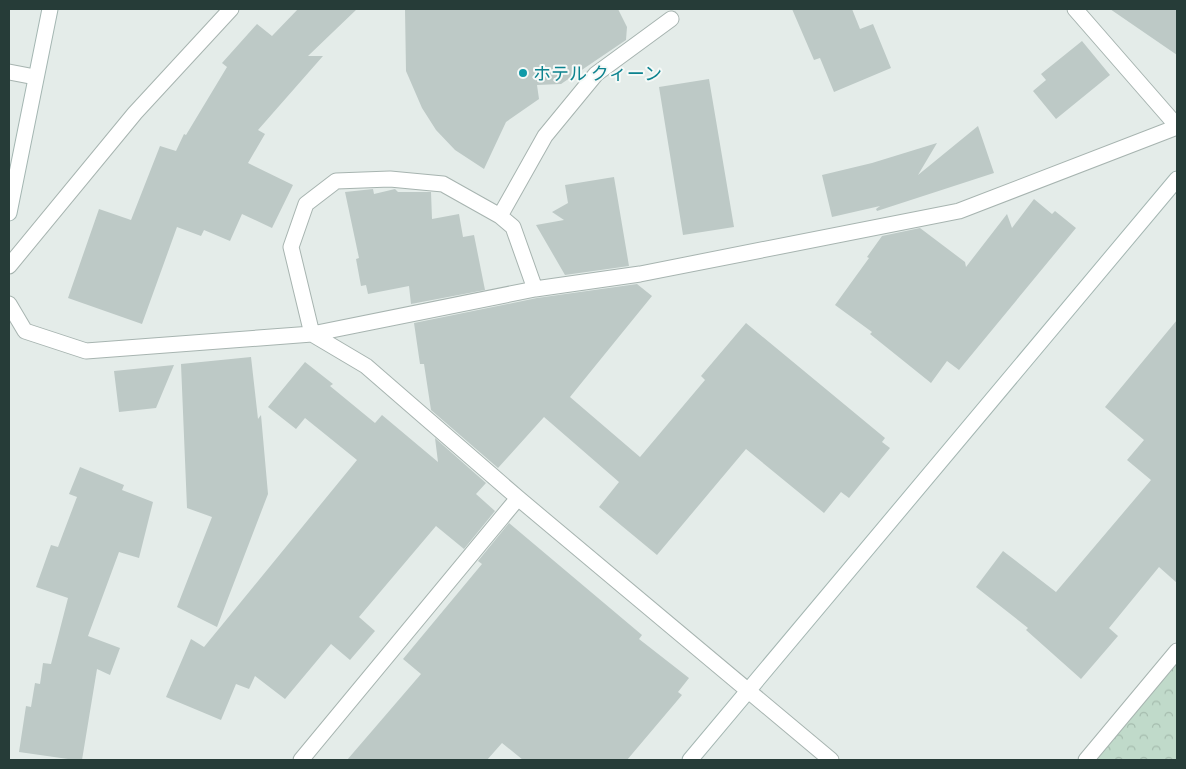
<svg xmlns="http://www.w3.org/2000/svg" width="1186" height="769" font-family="'PT Sans Narrow','Noto Sans JP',sans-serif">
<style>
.forest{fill:url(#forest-crowns)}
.building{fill:#bdc9c6}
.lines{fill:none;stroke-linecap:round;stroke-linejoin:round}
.street-casing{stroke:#a7b4b0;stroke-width:17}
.secondary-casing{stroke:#a4b6b2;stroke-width:17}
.street{stroke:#fff;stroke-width:15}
.secondary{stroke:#fff;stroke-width:15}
.culture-dot{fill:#0f9aa8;stroke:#f5f9f7;stroke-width:2}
.labels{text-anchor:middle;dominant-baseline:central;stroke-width:4;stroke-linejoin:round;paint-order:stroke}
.culture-label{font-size:18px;fill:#0d838f;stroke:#f5f9f7;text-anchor:start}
</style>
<defs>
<pattern id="forest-crowns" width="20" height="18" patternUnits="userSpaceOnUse" patternTransform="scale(1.25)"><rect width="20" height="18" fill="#c0daca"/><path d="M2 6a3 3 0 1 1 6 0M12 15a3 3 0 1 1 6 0" fill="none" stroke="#a5bcae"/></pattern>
</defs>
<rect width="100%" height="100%" fill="#e4ece9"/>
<path class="forest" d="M1177 662V760H1095Z"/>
<path class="building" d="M298 9H357L308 56H323L258 130 265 134 248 163 293 185 272 228 242 214 230 241 204 230 201 236 177 227 142 324 68 298 99 209 131 220 160 146 176 151 184 134 186 135 227 67 222 63 257 24 272 36Z
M405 9H618L627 27 626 40 561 84 537 85 539 99 506 122 484 169 455 150 436 130 422 108 406 71Z
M792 9H852L860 29 873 24 891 68 834 92 820 58 814 60Z
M1110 9H1177V55Z
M1082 41 1110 75 1056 119 1033 91 1046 80 1041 74Z
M709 79 734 227 683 235 659 87Z
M978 126 994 173 877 211 876 209 880 206 832 217 822 175 872 163 937 143 918 175Z
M614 177 629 266 565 275 536 225 564 220 552 212 568 203 565 185Z
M373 189 374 194 395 189 398 192H431L432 219 459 214 463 237 474 235 485 290 411 304 409 286 368 294 366 285 361 286 356 259 359 258 345 192Z
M1034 199 1052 214 1055 211 1076 228 959 370 947 361 931 383 870 334 872 332 835 305 869 258 867 257 882 236 920 228 965 262 966 267 1007 214 1012 228Z
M637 284 652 296 570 397 640 457 705 380 701 376 746 323 885 438 882 442 890 448 849 498 841 492 824 513 746 449 657 555 599 507 619 482 544 417 498 468 431 410 424 364H420L414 323 537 298Z
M1177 320V583L1159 567 1109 628 1118 636 1081 679 1026 630 1028 628 976 587 1003 551 1056 592 1151 480 1127 460 1144 440 1105 407Z
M251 357 258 419 261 415 268 494 217 627 177 607 212 517 187 508 181 364Z
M305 362 333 384 330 386 375 423 382 415 438 462 435 438 486 483 476 494 495 511 464 549 436 526 359 617 375 631 350 660 331 644 285 699 255 676 249 689 236 684 221 720 166 697 191 639 204 647 357 460 305 418 296 429 268 407Z
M174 365 156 408 119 412 114 371Z
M80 467 124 485 122 490 153 502 139 558 119 552 88 636 120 648 110 675 97 669 82 760H75L19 752 26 706 31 707 35 683 40 684 43 663 51 664 68 598 36 587 51 545 58 547 77 497 69 494Z
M509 523 642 635 639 639 689 678 678 692 682 695 627 760H523L502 743 487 760H347L421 674 403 659 482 564 478 561Z"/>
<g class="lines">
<g class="street-casing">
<path id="street" d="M1075 9 1177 126
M9 72 35 77
M500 216 545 136 596 74 671 19
M9 266 135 113 231 9
M535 289 513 227 500 216 443 184 390 179 336 181 306 204 291 247 312 334 535 289 640 274 959 211 1177 127
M9 304 25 331 86 351 312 334 366 366 518 498 831 760
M301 760 518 498
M1086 760 1177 651"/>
</g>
<g class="secondary-casing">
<path id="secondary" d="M9 213 50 9
M690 760 1177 179"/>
</g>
<use href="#street" class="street"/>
<use href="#secondary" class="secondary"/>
</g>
<circle class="culture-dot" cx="523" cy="73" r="5"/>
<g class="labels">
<g class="culture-label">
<text x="533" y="73">ホテル クィーン</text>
</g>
</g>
<rect width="1186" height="769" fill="none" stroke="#263c38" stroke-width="20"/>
</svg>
